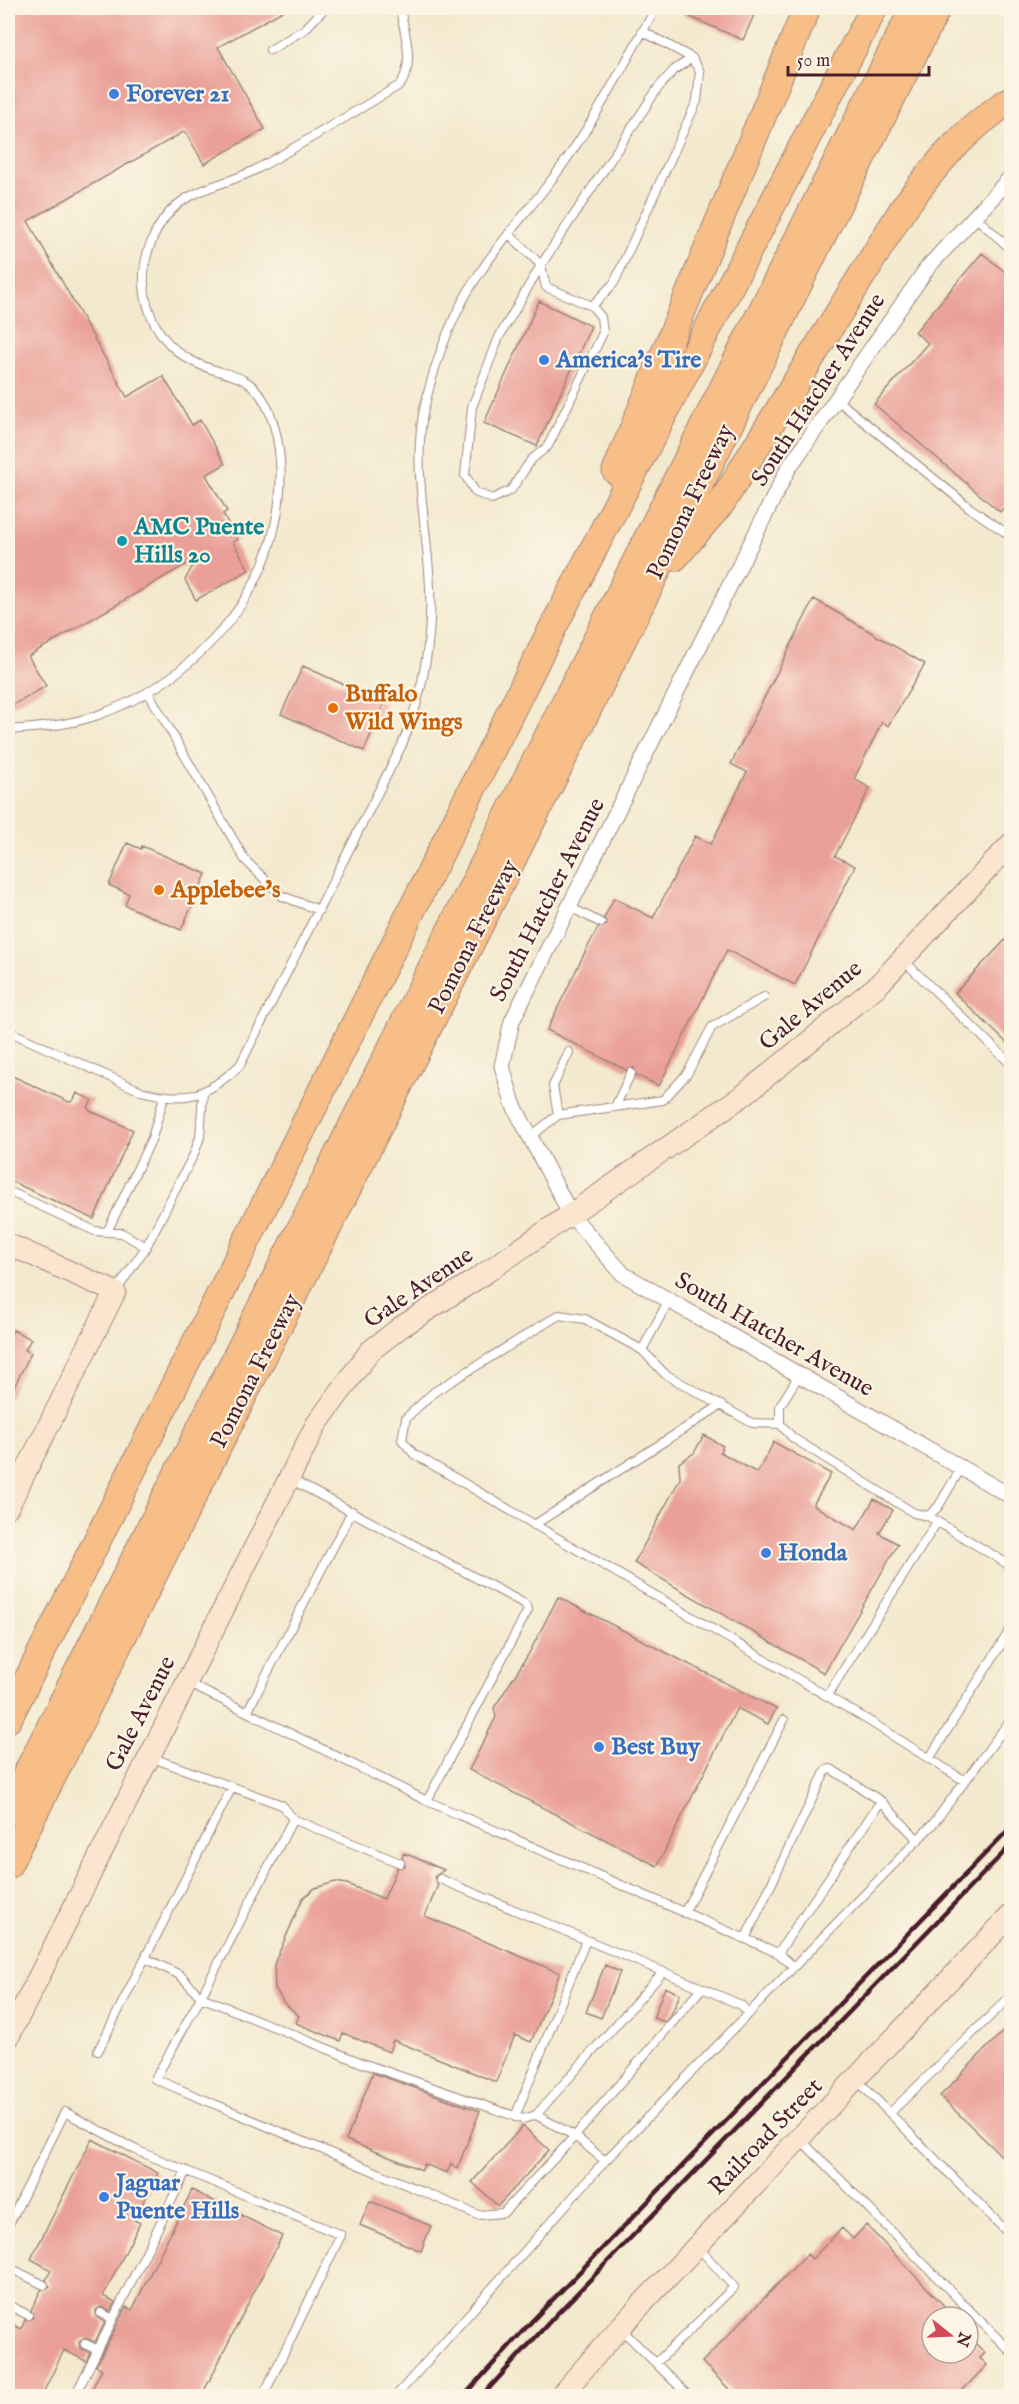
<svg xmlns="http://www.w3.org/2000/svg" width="1019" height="2404" font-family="'IM FELL English',serif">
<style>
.building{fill:#eaa098}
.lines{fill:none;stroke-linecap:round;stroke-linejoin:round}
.lane-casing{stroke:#9e847c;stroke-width:10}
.street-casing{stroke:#9e847c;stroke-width:17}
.secondary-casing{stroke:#9e847c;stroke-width:23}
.highway-casing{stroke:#9e847c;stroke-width:29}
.lane{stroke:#fff;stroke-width:8}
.street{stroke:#fff;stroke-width:15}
.secondary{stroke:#fce5cf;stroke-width:21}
.highway{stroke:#f7be87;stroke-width:27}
.rail{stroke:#4a1f2b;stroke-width:4.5}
.shop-dot{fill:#3f7fe0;stroke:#fcf5e5;stroke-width:2}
.culture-dot{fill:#0f9aa8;stroke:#fcf5e5;stroke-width:2}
.food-dot{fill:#e8710a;stroke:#fcf5e5;stroke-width:2}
.labels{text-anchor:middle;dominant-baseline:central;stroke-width:4.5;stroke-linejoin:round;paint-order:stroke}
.shop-label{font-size:24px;font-weight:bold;fill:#366cbe;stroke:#fcf5e5;text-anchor:start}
.street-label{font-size:24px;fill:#4a1f2b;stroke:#fcf5e5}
.culture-label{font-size:24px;font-weight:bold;fill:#0d838f;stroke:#fcf5e5;text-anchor:start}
.food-label{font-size:24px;font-weight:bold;fill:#c56008;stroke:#fcf5e5;text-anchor:start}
</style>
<rect width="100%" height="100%" fill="#fcf5e5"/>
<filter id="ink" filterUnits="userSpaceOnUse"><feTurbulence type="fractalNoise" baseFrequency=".0167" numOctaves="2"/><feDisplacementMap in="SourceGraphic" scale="12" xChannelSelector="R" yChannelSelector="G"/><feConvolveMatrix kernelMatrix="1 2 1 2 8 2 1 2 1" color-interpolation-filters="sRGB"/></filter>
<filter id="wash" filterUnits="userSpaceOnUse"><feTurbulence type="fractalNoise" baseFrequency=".008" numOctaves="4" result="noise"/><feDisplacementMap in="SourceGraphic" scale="24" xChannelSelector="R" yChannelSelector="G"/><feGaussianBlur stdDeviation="1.35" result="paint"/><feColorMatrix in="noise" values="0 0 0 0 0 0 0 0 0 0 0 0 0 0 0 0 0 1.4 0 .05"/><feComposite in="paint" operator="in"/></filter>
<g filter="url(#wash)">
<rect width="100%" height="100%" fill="#f3e9ce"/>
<g id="blocks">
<path class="building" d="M8 8H288L218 47 265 129 204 164 185 131 28 221 127 397 163 376 192 425 200 420 225 464 206 475 227 511 223 514 238 540 233 542 249 570 196 600 185 580 197 558 28 656 46 686 8 708Z
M670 8H757L743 40Z
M982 253 1011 277V499L1000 512 874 404 928 343 915 332Z
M539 301 591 326 537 446 484 423Z
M814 599 925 664 888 726 882 722 854 779 870 788 835 856 855 866 795 985 727 950 659 1086 636 1075 634 1068 626 1070 547 1030 585 952 598 928 607 925 604 918 614 898 653 918 695 836 711 844 747 772 731 764Z
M303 666 384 703 364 751 281 714Z
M127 843 141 849 142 846 206 874 181 930 125 905 129 894 109 885Z
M1011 934V1047L955 993Z
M8 1074 69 1102 73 1101 77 1093 92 1100 88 1108 90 1111 133 1130 94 1219 8 1180Z
M13 1330 31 1339 25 1350 31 1353 8 1399V1340Z
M704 1435 723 1446 720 1452 757 1473 774 1442 831 1474 813 1505 856 1530 874 1499 893 1510 879 1533 898 1544 824 1673 634 1563 680 1479 679 1463 694 1453Z
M558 1597 776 1709 768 1724 737 1708 657 1866 469 1770 496 1717 494 1708 528 1655Z
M404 1853 444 1870 434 1877 438 1885 425 1916 560 1973 531 2042 515 2035 496 2082 393 2040 389 2052 343 2033 340 2041 296 2023 299 2016 284 2003 275 1988 274 1964 303 1898 315 1888 335 1882 347 1884 384 1899 397 1868 405 1866 402 1857Z
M605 1965 620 1972 601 2018 586 2012Z
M665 1987 680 1994 672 2013 665 2022 653 2018Z
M1011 2023V2165L940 2096Z
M373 2073 480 2111 457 2169 451 2163 447 2173 424 2164 422 2170 346 2140Z
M523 2126 549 2150 498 2206 472 2182Z
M92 2139 158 2173 134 2220 140 2223 103 2296 115 2302 110 2311 101 2307 96 2310V2317L105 2322 95 2342 85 2338 79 2342 80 2348 90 2353 86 2361 64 2350 41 2397H8V2322L21 2329 25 2320 33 2318 31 2310 41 2290 50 2287 46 2280 51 2270 31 2259Z
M192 2190 282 2236 201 2397H88L102 2369 96 2366 126 2307 132 2310Z
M370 2201 431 2226 421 2251 360 2225Z
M866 2225 955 2317H932V2353H968V2336L985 2353 980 2358 987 2365 956 2397H737L702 2362 807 2254 812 2259 842 2228 853 2239Z"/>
</g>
</g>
<g filter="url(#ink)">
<use href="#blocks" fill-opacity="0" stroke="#9e847c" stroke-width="1.5"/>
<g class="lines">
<g class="lane-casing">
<path id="lane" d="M270 50 305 29 325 8
M974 216 1012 250
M509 234 541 265 546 287 592 306 614 283 697 101 700 72 692 58 642 31
M592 306 601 317 603 333 548 446 531 460 511 490 492 499 475 492 465 475 472 407 499 337 541 265 658 88 674 70 692 58
M836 399 970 508 1012 537
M148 692 245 860 282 896 319 910
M8 730C38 728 69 725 98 715 183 685 258 612 276 521 283 486 283 445 269 411 251 368 225 379 192 361 148 338 132 282 153 238 158 227 167 213 177 205 199 187 230 183 255 170 304 143 352 113 400 85 416 62 404 33 400 8
M570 907 601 923
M903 960 1012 1065
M8 1031 141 1091C186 1103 206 1097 240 1065L401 747C425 693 434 630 429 571 425 516 413 463 424 409 435 361 453 311 481 271 507 232 540 198 566 160 600 112 627 58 656 8
M615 1107 631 1073
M558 1115 553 1086 569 1052
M530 1137 558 1115 663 1100 687 1074 712 1027 764 997
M8 1191 95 1231 122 1233 146 1247
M107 1232 152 1138 164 1097
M116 1291 146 1247 194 1154 200 1137 203 1093
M669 1300 642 1350 665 1374 752 1423 780 1424
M642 1350 585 1319 559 1315 434 1392 406 1418 402 1440 414 1454 866 1719 965 1781
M799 1375 780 1406V1424L793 1438 914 1513 928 1516 938 1507 961 1468
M290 1479 525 1604 528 1610 427 1801 778 1953 794 1967
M928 1516 1006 1563 1012 1571
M534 1525 721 1405
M189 1684 247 1712 352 1511
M827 1696 937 1522
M247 1712 427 1801
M150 1757 282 1805 293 1819 400 1863
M929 1759 1012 1627
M232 1787 145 1958 180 1975 201 1997 293 1819
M440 1879 702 1988 741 2005 749 2014
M684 1913 784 1720
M745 1939 826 1770 831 1769 881 1801
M778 1953 881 1801 918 1840
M201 1997 362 2063 523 2119 536 2115 575 2136 503 2213 478 2215 155 2079Z
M98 2051 145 1958
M858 2081 1012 2237
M890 2113 1012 1995
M536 2115 663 1972
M515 2117 586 1940
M801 2140 1012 2353
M605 2161 575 2136 702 1988
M8 2226 65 2112 136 2150 341 2235 263 2396
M8 2267 44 2285
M8 2305 28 2315
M101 2313 113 2319
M620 2328 689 2396
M85 2344 98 2350
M656 2363 734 2287 698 2247
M75 2396 186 2171
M396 2396 605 2161 933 1824 1012 1718"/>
</g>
<g class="street-casing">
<path id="street" d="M1012 176 928 267 788 469 512 1021 502 1066 513 1104 571 1215 623 1274 1012 1497"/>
</g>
<g class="secondary-casing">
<path id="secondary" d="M8 1244 115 1292 8 1507
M8 2038 316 1425 370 1351 401 1327 478 1278 745 1094 877 986 1012 843
M560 2396 623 2324 1012 1914"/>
</g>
<g class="highway-casing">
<path id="highway" d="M616 471 807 8
M675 557 722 502 903 209C934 166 966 128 1012 99
M8 1719 547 639 874 8
M8 1811 914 8
M8 1865 650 585 833 214 937 8"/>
</g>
<use href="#lane" class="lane"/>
<use href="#street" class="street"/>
<use href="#secondary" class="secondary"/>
<use href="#highway" class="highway"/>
<path class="rail" d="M464 2396 532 2321 1012 1826
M482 2396 554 2317 1012 1844"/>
</g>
</g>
<g class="shop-dot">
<circle cx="114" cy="94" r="6"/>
<circle cx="544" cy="360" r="6"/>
<circle cx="766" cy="1553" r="6"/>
<circle cx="599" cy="1747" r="6"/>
<circle cx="104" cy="2197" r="6"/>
</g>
<circle class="culture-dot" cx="122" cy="541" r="6"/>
<g class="food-dot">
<circle cx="333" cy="708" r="6"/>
<circle cx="159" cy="890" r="6"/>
</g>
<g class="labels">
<g class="shop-label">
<text x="126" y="94">Forever 21</text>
<text x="556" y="360">America's Tire</text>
<text x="778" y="1553">Honda</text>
<text x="611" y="1747">Best Buy</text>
<text x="116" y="2183">Jaguar<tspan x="116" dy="28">Puente Hills</tspan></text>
</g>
<g class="street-label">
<text transform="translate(819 390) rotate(-57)">South Hatcher Avenue</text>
<text transform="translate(691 502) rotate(-64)">Pomona Freeway</text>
<text transform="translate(548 900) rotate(-63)">South Hatcher Avenue</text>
<text transform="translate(474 937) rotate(-63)">Pomona Freeway</text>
<text transform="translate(811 1006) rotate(-40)">Gale Avenue</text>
<text transform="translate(419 1288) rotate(-34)">Gale Avenue</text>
<text transform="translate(774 1335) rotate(30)">South Hatcher Avenue</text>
<text transform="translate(256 1371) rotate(-63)">Pomona Freeway</text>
<text transform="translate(141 1714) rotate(-63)">Gale Avenue</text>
<text transform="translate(766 2137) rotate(-46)">Railroad Street</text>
</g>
<g class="culture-label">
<text x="134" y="527">AMC Puente<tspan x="134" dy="28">Hills 20</tspan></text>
</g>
<g class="food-label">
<text x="345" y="694">Buffalo<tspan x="345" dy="28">Wild Wings</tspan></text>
<text x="171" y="890">Applebee's</text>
</g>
</g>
<rect width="1019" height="2404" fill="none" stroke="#fcf5e5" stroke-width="30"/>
<g transform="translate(950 2335) rotate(108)"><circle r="28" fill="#fcf5e5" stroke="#b59f9b" stroke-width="1.5"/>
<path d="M0-4.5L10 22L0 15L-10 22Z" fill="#d1495b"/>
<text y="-9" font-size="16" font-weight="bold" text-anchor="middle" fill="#4a1f2b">N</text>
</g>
<path d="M788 66v9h141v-9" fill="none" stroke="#4a1f2b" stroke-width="3"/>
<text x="797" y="66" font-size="18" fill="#4a1f2b" stroke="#fcf5e5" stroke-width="4.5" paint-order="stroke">50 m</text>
</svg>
